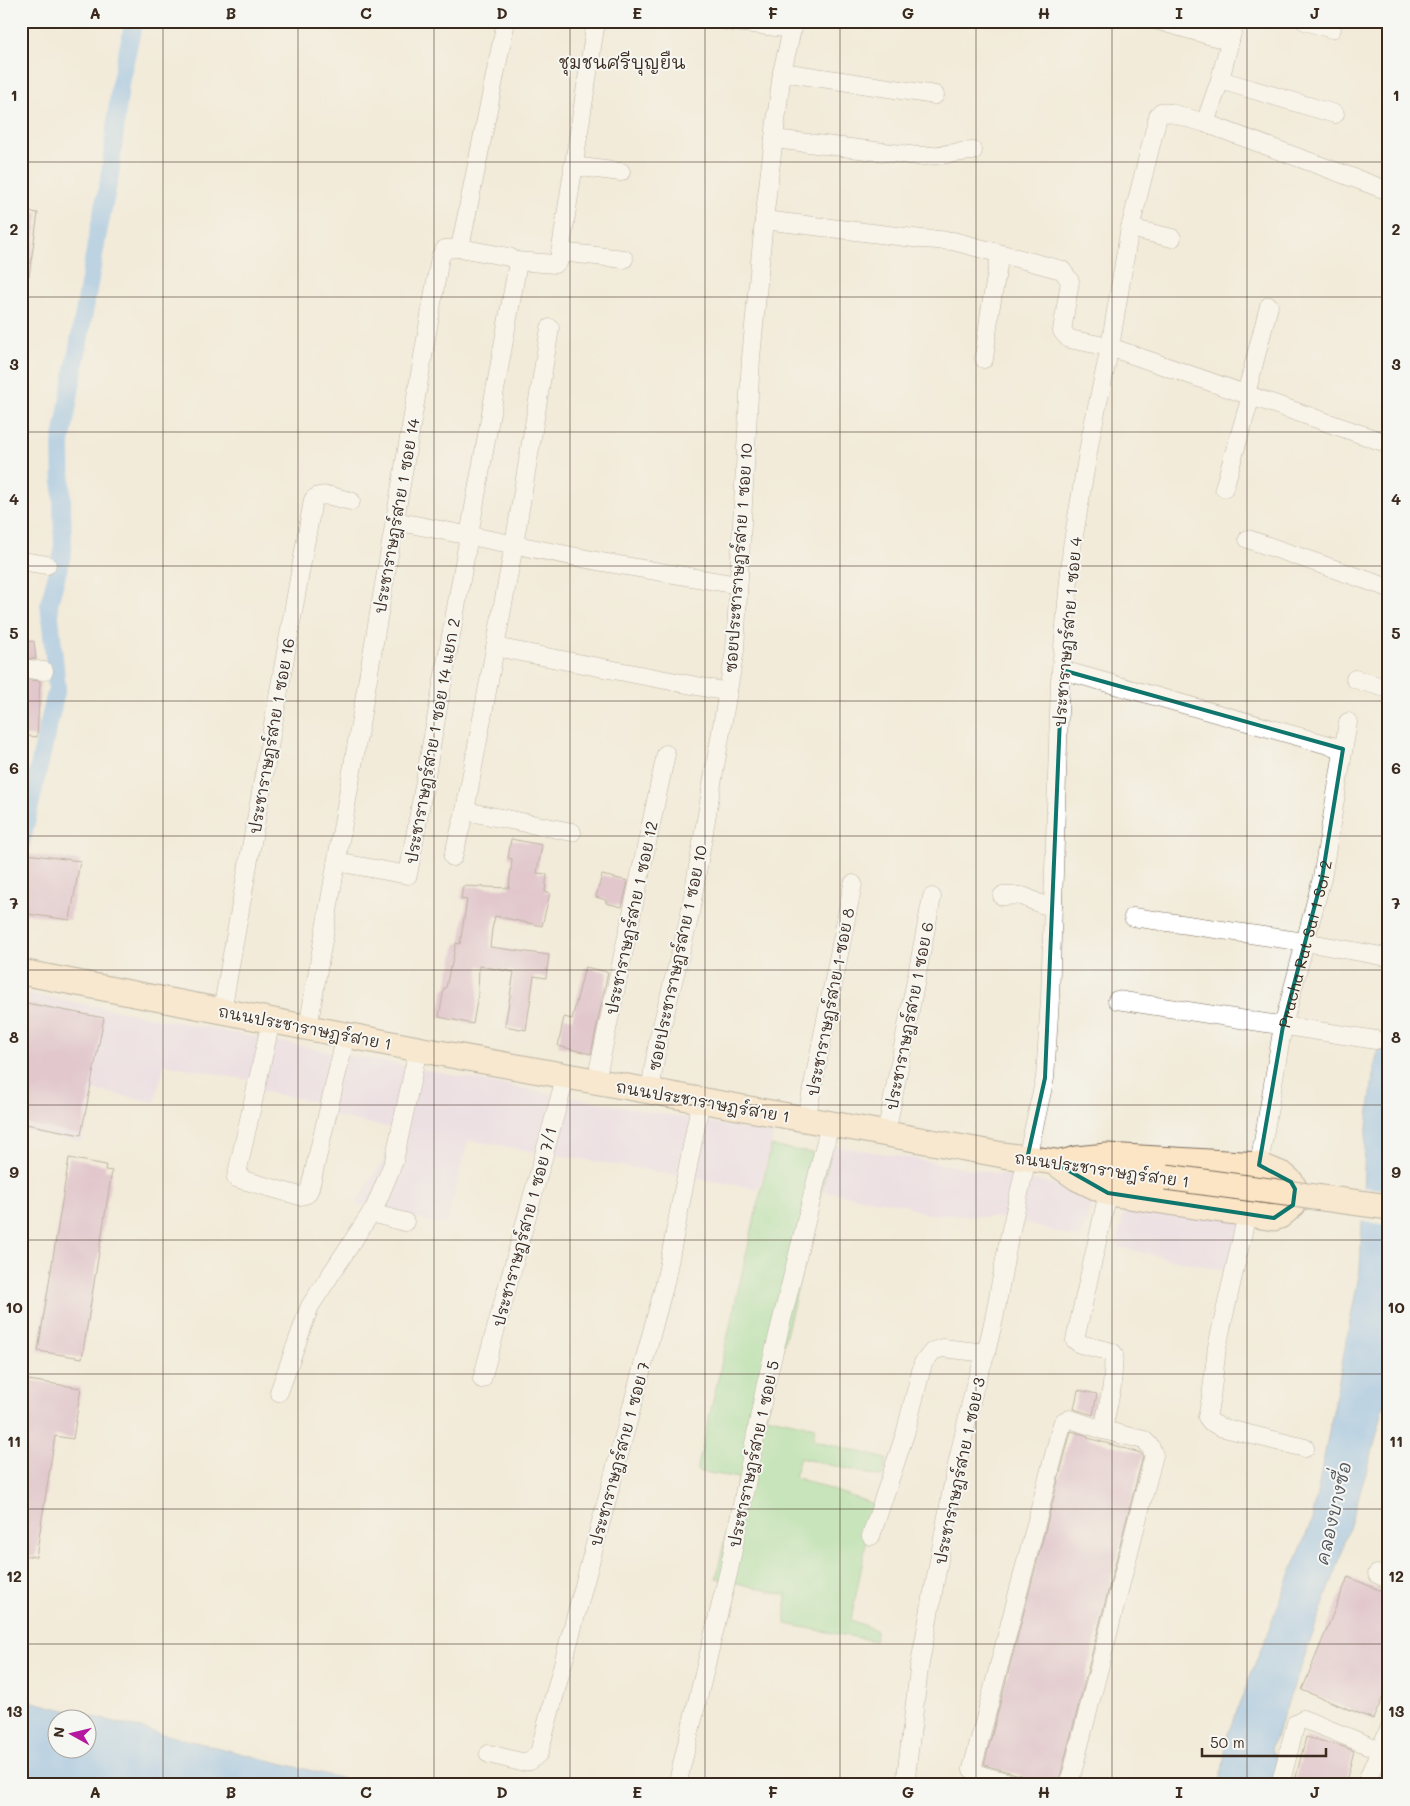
<svg xmlns="http://www.w3.org/2000/svg" width="1410" height="1806" font-family="Mali,'Playpen Sans Thai',sans-serif">
<style>
.built{fill:#e6d3f0}
.green{fill:#94dc96;stroke:#68835a}
.water{fill:#7db6ed;stroke:#5c7086;fill-rule:evenodd}
.pier{fill:#f2ebd9}
.lines{fill:none;stroke-linecap:round;stroke-linejoin:round}
.canal{stroke:#7db6ed;stroke-width:18}
.ferry{stroke:#4f545c;stroke-width:1;stroke-dasharray:6 5;stroke-linecap:butt}
.building{fill:#ce9ebf}
.street-casing{stroke:#7b6e5f;stroke-width:19}
.secondary-casing{stroke:#7b6e5f;stroke-width:27}
.street{stroke:#fff;stroke-width:18}
.secondary{stroke:#fce5c4;stroke-width:25}
.secondary-bridge-casing{stroke:#7b6e5f;stroke-width:27;stroke-linecap:butt}
.secondary-bridge{stroke:#fce5c4;stroke-width:25}
.marked{fill:none;stroke:#0f766e;stroke-width:4;stroke-linejoin:round}
.grid{fill:none;stroke:#3b2a1e;stroke-width:1;stroke-opacity:0.55}
.labels{text-anchor:middle;dominant-baseline:central;stroke-width:4;stroke-linejoin:round;paint-order:stroke}
.street-label{font-size:16px;fill:#3b2a1e;stroke:#f6f6f2}
.neighbourhood-label{font-size:18px;fill:#3b2a1e;stroke:#f6f6f2}
.water-label{font-size:18px;font-style:italic;fill:#4f545c;stroke:#f6f6f2}
.neatline{fill:none;stroke:#3b2a1e;stroke-width:2}
.grid-label{font-size:16px;text-anchor:middle;font-weight:bold;fill:#3b2a1e}
</style>
<rect width="100%" height="100%" fill="#f6f6f2"/>
<filter id="ink" filterUnits="userSpaceOnUse"><feTurbulence type="fractalNoise" baseFrequency=".02" numOctaves="2"/><feDisplacementMap in="SourceGraphic" scale="10" xChannelSelector="R" yChannelSelector="G"/><feConvolveMatrix kernelMatrix="1 2 1 2 8 2 1 2 1" color-interpolation-filters="sRGB"/></filter>
<filter id="wash" filterUnits="userSpaceOnUse"><feTurbulence type="fractalNoise" baseFrequency=".0096" numOctaves="4" result="noise"/><feDisplacementMap in="SourceGraphic" scale="20" xChannelSelector="R" yChannelSelector="G"/><feGaussianBlur stdDeviation="1.12" result="paint"/><feColorMatrix in="noise" values="0 0 0 0 0 0 0 0 0 0 0 0 0 0 0 0 0 1.4 0 .05"/><feComposite in="paint" operator="in"/></filter>
<g filter="url(#wash)">
<rect width="100%" height="100%" fill="#f2ebd9"/>
<path class="built" d="M21 992 525 1089 774 1134 759 1189 468 1140 446 1225 355 1205 383 1161 392 1128 320 1114 321 1103 251 1089 253 1081 164 1064 155 1102 93 1090 82 1142 21 1129Z
M832 1146 893 1155 1097 1192 1080 1239 1009 1218 926 1214 905 1205 822 1191Z
M1126 1202 1243 1217 1231 1272 1116 1247Z"/>
<path class="green" d="M771 1146 830 1156 766 1416 815 1427 813 1440 887 1459 882 1477 800 1458 794 1477 874 1504 851 1620 876 1630 875 1641 786 1624V1595L716 1578 739 1478 697 1471Z"/>
<path class="water" d="M1389 1003V1386L1372 1453 1338 1564 1271 1749 1280 1768 1269 1785H1220L1228 1733 1312 1520 1360 1270 1365 1144 1374 1068Z
M21 1699 369 1785H21ZM58 1718H88V1748H58Z"/>
<path class="pier" d="M1361 1187 1389 1190V1225L1359 1221Z"/>
<g class="lines">
<path class="canal" d="M21 845 57 688 49 604 63 552 61 444 98 233 110 175 120 84 134 21"/>
<path class="ferry" d="M21 1783 28 1785"/>
</g>
<g id="blocks">
<path class="building" d="M21 211 38 213 29 276 21 275Z
M34 641 36 659 21 658V642Z
M21 679 40 681 37 737 21 735Z
M511 839 542 845 537 873 547 874 545 892 550 893 542 926 495 916 492 929 490 947 549 955 546 978 534 976 526 1030 505 1026 514 972 479 966 478 995 473 1024 439 1017 444 988H446L450 967 451 968 456 943 460 944 467 900 461 899 463 886 509 888 512 859 508 858Z
M27 854 80 861 70 920 21 913V895Z
M602 875 628 881 622 907 606 903V900L596 897Z
M585 967 608 972 591 1054 558 1046 564 1017 572 1019Z
M21 1002 104 1018 81 1135 21 1123Z
M69 1158 106 1165 105 1170 112 1171 82 1358 38 1351Z
M28 1380 81 1388 73 1439 55 1436 36 1557 21 1555V1421Z
M1078 1390 1097 1394 1093 1415 1074 1409Z
M1071 1431 1088 1436V1438L1141 1453 1143 1456 1058 1785H1034L1027 1783 1025 1778 1020 1775 984 1765Z
M1348 1577 1389 1594V1683L1373 1719 1302 1690Z
M1306 1737 1341 1746 1354 1751 1345 1785H1294Z"/>
</g>
</g>
<g filter="url(#ink)">
<use href="#blocks" fill-opacity="0" stroke="#7b6e5f" stroke-width="1"/>
<g class="lines">
<g class="street-casing">
<g id="street">
<path d="M726 21 793 29"/>
<path d="M1159 21 1230 41"/>
<path d="M1305 21 1332 29"/>
<path d="M782 72 935 95"/>
<path d="M1220 80 1335 114"/>
<path d="M1205 123 1220 80 1235 21"/>
<path d="M774 139 918 156C937 157 955 152 973 151"/>
<path d="M573 166 621 172"/>
<path d="M764 220 922 239 953 241 1062 270 1070 281 1062 331 1069 339 1110 347 1389 444"/>
<path d="M1130 228 1172 238"/>
<path d="M560 252 624 259"/>
<path d="M516 261 555 264 559 261 596 21"/>
<path d="M984 359 990 311 1000 254"/>
<path d="M1246 394 1269 306"/>
<path d="M1224 488 1251 396"/>
<path d="M395 521 602 562 738 585"/>
<path d="M1248 539 1389 588"/>
<path d="M21 561 47 565"/>
<path d="M495 647 728 692"/>
<path d="M21 668 44 671"/>
<path d="M1062 670 1343 749"/>
<path d="M1355 679 1389 689"/>
<path d="M465 811 572 832"/>
<path d="M453 857 465 811 514 545 550 328"/>
<path d="M337 862 408 875 517 268 516 261 509 257 460 248"/>
<path d="M1002 896C1008 896 1016 895 1022 896 1033 899 1041 908 1053 904"/>
<path d="M1133 917 1305 942 1387 957"/>
<path d="M1117 1000 1376 1040"/>
<path d="M222 1011 313 500C321 490 340 499 351 501"/>
<path d="M271 1021 236 1178 300 1196 307 1194 310 1188 346 1035"/>
<path d="M308 1028 440 257 445 249 460 248 506 21"/>
<path d="M596 1081 666 754"/>
<path d="M650 1091 658 1041 689 919 735 650 751 358 764 220 782 72 794 21"/>
<path d="M806 1120 853 884"/>
<path d="M886 1134 932 897"/>
<path id="s1" d="M1259 1165 1283 1026 1322 878 1348 722"/>
<path d="M371 1213 405 1222"/>
<path d="M1247 1214 1217 1347 1211 1398 1207 1417 1211 1422 1220 1427 1305 1448"/>
<path d="M482 1379 566 1075"/>
<path d="M279 1392 310 1306 375 1207 394 1161 418 1049"/>
<path d="M1103 1430 1112 1386 1114 1354 1112 1352 1080 1344 1075 1340 1108 1193"/>
<path d="M871 1536 905 1434 923 1363 933 1351 943 1348 986 1353"/>
<path d="M1377 1574 1389 1580"/>
<path d="M489 1754 521 1762 530 1761 539 1753 665 1283 701 1100"/>
<path d="M677 1785 729 1570 765 1388 830 1124"/>
<path d="M905 1785 919 1669 954 1478 975 1385 986 1353 994 1319 1008 1243 1045 1078 1050 999 1060 681 1072 547 1091 435 1110 347 1129 233 1158 116 1161 112 1171 113 1205 123 1389 191"/>
<path d="M1017 1785 980 1775 972 1769 1062 1424 1064 1421 1070 1419 1103 1430 1144 1440 1150 1446 1154 1455 1069 1785"/>
<path d="M1280 1785 1296 1723 1303 1719 1380 1750"/>
<path d="M1365 1785 1389 1729"/>
</g>
</g>
<g class="secondary-casing">
<path id="secondary" d="M21 972 423 1050 1003 1155 1166 1177
M1107 1156 1259 1165 1283 1175 1291 1182 1295 1189 1293 1205 1280 1216 1274 1218 1108 1193 1077 1178 1057 1164 1076 1159Z"/>
</g>
<use href="#street" class="street"/>
<use href="#secondary" class="secondary"/>
<g class="secondary-bridge-casing">
<path id="secondary-bridge" d="M1166 1177 1389 1207"/>
</g>
<use href="#secondary-bridge" class="secondary-bridge"/>
</g>
</g>
<path d="M0 0H1410V1806H0ZM1062 670 1343 749 1322 878 1283 1026 1259 1165 1291 1182 1295 1189 1293 1205 1274 1218 1108 1193 1057 1164 1027 1159 1045 1078Z" fill="#f2ebd9" fill-opacity=".55" fill-rule="evenodd"/>
<path class="marked" d="M1062 670 1343 749 1322 878 1283 1026 1259 1165 1291 1182 1295 1189 1293 1205 1274 1218 1108 1193 1057 1164 1027 1159 1045 1078Z"/>
<path class="grid" d="M163 21V1785M298 21V1785M434 21V1785M570 21V1785M705 21V1785M840 21V1785M976 21V1785M1112 21V1785M1247 21V1785M21 162H1389M21 297H1389M21 432H1389M21 566H1389M21 701H1389M21 836H1389M21 970H1389M21 1105H1389M21 1240H1389M21 1374H1389M21 1509H1389M21 1644H1389"/>
<g class="labels">
<g class="street-label">
<text transform="translate(396 516) rotate(-80)">ประชาราษฎร์สาย 1 ซอย 14</text>
<text transform="translate(738 558) rotate(-86)">ซอยประชาราษฎร์สาย 1 ซอย 10</text>
<text transform="translate(1067 632) rotate(-85)">ประชาราษฎร์สาย 1 ซอย 4</text>
<text transform="translate(271 736) rotate(-80)">ประชาราษฎร์สาย 1 ซอย 16</text>
<text transform="translate(432 741) rotate(-80)">ประชาราษฎร์สาย 1 ซอย 14 แยก 2</text>
<text transform="translate(631 918) rotate(-78)">ประชาราษฎร์สาย 1 ซอย 12</text>
<text stroke="none"><textPath href="#s1" startOffset="226">Pracha Rat Sai 1 Soi 2</textPath></text>
<text transform="translate(677 958) rotate(-78)">ซอยประชาราษฎร์สาย 1 ซอย 10</text>
<text transform="translate(830 1002) rotate(-79)">ประชาราษฎร์สาย 1 ซอย 8</text>
<text transform="translate(909 1016) rotate(-79)">ประชาราษฎร์สาย 1 ซอย 6</text>
<text transform="translate(305 1027) rotate(11)">ถนนประชาราษฎร์สาย 1</text>
<text transform="translate(703 1101) rotate(10)">ถนนประชาราษฎร์สาย 1</text>
<text transform="translate(1102 1169) rotate(8)">ถนนประชาราษฎร์สาย 1</text>
<text transform="translate(524 1227) rotate(-75)">ประชาราษฎร์สาย 1 ซอย 7/1</text>
<text transform="translate(619 1454) rotate(-75)">ประชาราษฎร์สาย 1 ซอย 7</text>
<text transform="translate(753 1454) rotate(-78)">ประชาราษฎร์สาย 1 ซอย 5</text>
<text transform="translate(959 1471) rotate(-78)">ประชาราษฎร์สาย 1 ซอย 3</text>
</g>
<g class="neighbourhood-label">
<text x="622" y="62">ชุมชนศรีบุญยืน</text>
</g>
<g class="water-label">
<text transform="translate(1333 1513) rotate(-77)">คลองบางซื่อ</text>
</g>
</g>
<rect width="1410" height="1806" fill="none" stroke="#f6f6f2" stroke-width="55"/>
<g transform="translate(72 1734) rotate(278)"><circle r="24" fill="#f6f6f2" stroke="#aba49d"/>
<path d="M0-4L9 19L0 12L-9 19Z" fill="#b5179e"/>
<text y="-8" font-size="14" font-weight="bold" text-anchor="middle" fill="#3b2a1e">N</text>
</g>
<path d="M1202 1748v8h124v-8" fill="none" stroke="#3b2a1e" stroke-width="2.5"/>
<text x="1210" y="1748" font-size="15" fill="#3b2a1e" stroke="#f6f6f2" stroke-width="4" paint-order="stroke">50 m</text>
<rect x="28" y="28" width="1354" height="1750" class="neatline"/>
<g class="grid-label">
<text x="95" y="19">A</text>
<text x="231" y="19">B</text>
<text x="366" y="19">C</text>
<text x="502" y="19">D</text>
<text x="637" y="19">E</text>
<text x="773" y="19">F</text>
<text x="908" y="19">G</text>
<text x="1044" y="19">H</text>
<text x="1179" y="19">I</text>
<text x="1315" y="19">J</text>
<text x="14" y="101">1</text>
<text x="1396" y="101">1</text>
<text x="14" y="235">2</text>
<text x="1396" y="235">2</text>
<text x="14" y="370">3</text>
<text x="1396" y="370">3</text>
<text x="14" y="505">4</text>
<text x="1396" y="505">4</text>
<text x="14" y="639">5</text>
<text x="1396" y="639">5</text>
<text x="14" y="774">6</text>
<text x="1396" y="774">6</text>
<text x="14" y="909">7</text>
<text x="1396" y="909">7</text>
<text x="14" y="1043">8</text>
<text x="1396" y="1043">8</text>
<text x="14" y="1178">9</text>
<text x="1396" y="1178">9</text>
<text x="14" y="1313">10</text>
<text x="1396" y="1313">10</text>
<text x="14" y="1447">11</text>
<text x="1396" y="1447">11</text>
<text x="14" y="1582">12</text>
<text x="1396" y="1582">12</text>
<text x="14" y="1717">13</text>
<text x="1396" y="1717">13</text>
<text x="95" y="1798">A</text>
<text x="231" y="1798">B</text>
<text x="366" y="1798">C</text>
<text x="502" y="1798">D</text>
<text x="637" y="1798">E</text>
<text x="773" y="1798">F</text>
<text x="908" y="1798">G</text>
<text x="1044" y="1798">H</text>
<text x="1179" y="1798">I</text>
<text x="1315" y="1798">J</text>
</g>
</svg>
